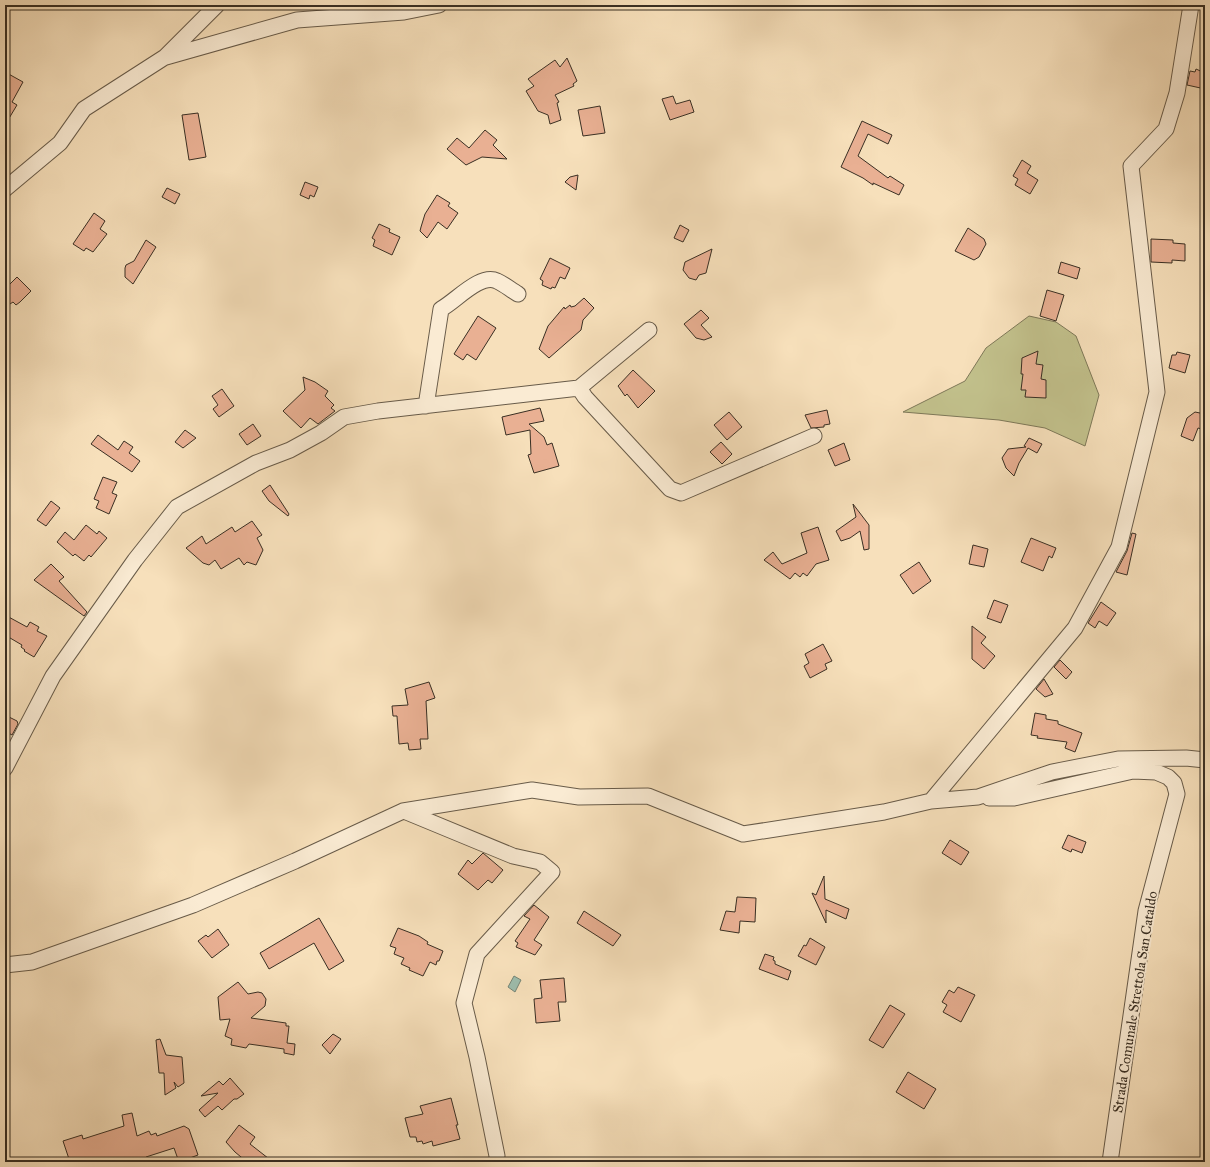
<svg xmlns="http://www.w3.org/2000/svg" width="1210" height="1167" font-family="'IM FELL Great Primer',serif">
<style>
.green{fill:#c2c18c;stroke:#7e7858}
.water{fill:#9dbdad;stroke:#758476}
.building{fill:#e9b093;stroke:#392f23}
.lines{fill:none;stroke-linecap:round;stroke-linejoin:round}
.minor-casing{stroke:#685b49;stroke-width:17}
.minor{stroke:#faebd3;stroke-width:15}
.labels{text-anchor:middle;dominant-baseline:central;stroke-width:4;stroke-linejoin:round;paint-order:stroke}
.street-label{font-size:14px;fill:#392f23;stroke:#faebd3}
</style>
<rect width="100%" height="100%" fill="#f7e0bb"/>
<filter id="stains"><feTurbulence type="fractalNoise" baseFrequency=".005" numOctaves="4"/><feColorMatrix values="0 0 0 0 .2 0 0 0 0 .09 0 0 0 0 .02 0 0 0 .5 -.17"/></filter>
<radialGradient id="worn" r=".72"><stop offset=".6" stop-color="#630" stop-opacity="0"/><stop offset="1" stop-color="#630" stop-opacity=".3"/></radialGradient>
<path class="green" d="M1029 316 1056 322 1076 336 1099 395 1085 446 1045 428 999 420 903 412 965 381 986 348Z"/>
<path class="water" d="M514 976 521 980 515 992 508 987Z"/>
<path class="building" d="M567 58 577 81 573 84 574 86 555 95 559 102 557 103 561 120 550 124 548 115 538 111 526 91 534 86 528 79 555 60 560 67Z
M1196 69 1205 73V89L1187 85 1190 71 1195 72Z
M5 72 23 82 12 102 17 105 5 125Z
M673 96 676 104 690 100 694 112 670 120 662 99Z
M600 106 605 133 583 136 578 110Z
M198 113 206 157 189 160 182 115Z
M862 121 892 135 888 144 868 134 858 156 888 178 890 176 904 185 899 195 873 183V185L863 178 841 167Z
M485 130 497 140 493 145 507 159 482 157 466 165 447 149 457 138 469 148Z
M1022 160 1031 166 1027 173 1038 180 1030 194 1015 185 1018 179 1013 176Z
M578 175 576 190 565 182 570 177Z
M305 182 318 187 314 197 310 195 309 199 300 195Z
M167 188 180 194 175 204 162 197Z
M437 195 450 203 448 206 458 213 447 229 438 222 427 238 420 231 421 227 425 214Z
M94 213 105 221 100 229 107 234 93 252 86 248 84 251 73 244Z
M379 224 390 229 389 232 400 237 392 255 373 246 375 240 372 238Z
M680 225 689 230 683 242 674 238Z
M968 228 984 239 986 244 979 257 974 260 955 251Z
M1151 239 1173 240V243L1185 244V261L1172 260V263L1151 262Z
M146 240 156 247 133 284 125 277V268L126 265 134 261Z
M712 249 706 273 699 275 696 280 689 278 683 270 685 262Z
M550 258 570 268 565 279 560 277 555 288 552 287 551 289 542 285 543 281 540 279Z
M1061 262 1080 268 1077 279 1058 273Z
M17 277 31 291 20 302 16 305 13 302 10 304 5 299V289Z
M1047 290 1064 295 1056 321 1040 316Z
M584 298 594 308 583 320 581 330 549 358 539 349 548 326 564 307 565 309 570 305 571 307 575 306Z
M701 310 709 318 701 325 712 337 704 340 696 338 684 324Z
M478 316 496 328 476 360 467 354 463 360 454 354Z
M1038 351 1036 364 1043 365 1041 379 1046 380V398L1025 397 1026 390H1021L1023 374H1021L1022 358Z
M1177 352 1190 355 1185 373 1169 368 1172 355H1176Z
M633 370 655 391 638 408 627 394 625 396 618 386Z
M303 377 315 382 328 391 325 396 334 405 331 408 335 411 318 424 310 418 301 428 283 411 305 390Z
M222 389 234 406 219 417 213 409 218 405 212 396Z
M540 408 544 421 529 424 544 437 547 445 552 443 559 466 534 473 528 455 531 454 530 430 506 435 502 417Z
M827 410 830 424 824 425V427L811 428 805 415Z
M729 412 742 427 727 440 714 425Z
M1195 412 1205 414V430L1198 428 1193 441 1181 436 1187 418Z
M253 424 261 436 247 445 239 434Z
M185 430 196 438 183 448 175 442Z
M98 435 118 450 124 441 133 447 129 453 140 461 132 472 91 444Z
M1029 438 1042 444 1037 453 1028 448 1019 463 1014 476 1006 468 1002 458 1008 449 1026 447 1024 446Z
M721 442 732 454 722 464 710 452Z
M844 443 850 460 835 466 828 450Z
M103 477 117 482 112 493 117 495 109 514 96 508 99 501 94 499Z
M270 485 289 514 288 516 269 501 262 491Z
M51 501 60 508 46 526 37 520Z
M853 504 869 525V549L864 550 860 531 850 538 841 541 836 531 856 517Z
M252 521 262 535 257 538 263 550 256 565 247 562 244 565 239 558 221 569 215 560 209 565 203 563 186 548 202 536 206 544 232 527 235 532Z
M86 525 97 534 99 531 107 538 91 557 89 555 84 561 75 554 73 556 57 542 65 532 74 540Z
M818 527 829 560 816 564 807 576 803 573 800 577 795 573 790 579 764 560 773 552 782 564 807 553 801 533Z
M1132 533 1136 534 1127 575 1116 572 1127 551Z
M1031 538 1056 548 1052 558 1049 556 1043 571 1021 562Z
M973 545 988 549 984 567 969 564Z
M919 562 931 581 913 594 900 575Z
M51 564 64 577 59 581 87 612 84 616 34 580Z
M994 600 1008 605 1001 623 987 618Z
M1101 602 1116 613 1107 626 1099 621 1095 628 1088 623Z
M5 615 27 627 30 622 39 627 37 631 47 636 34 657 24 651 25 650 21 647 22 645 5 635Z
M972 626 986 637 981 643 995 656 984 669 972 659Z
M823 644 832 661 825 664 827 669 810 678 804 666 809 663 805 654Z
M1060 660 1072 672 1066 679 1054 667Z
M1044 679 1053 694 1045 697 1036 689Z
M429 682 435 698 426 701 428 739H420L421 749 409 750 408 743 399 744 397 716H393L392 706 408 705 405 689Z
M1035 713 1046 715V719L1058 721V724L1082 733 1075 752 1065 748 1067 742 1037 738 1038 736 1031 735Z
M5 715 17 721 18 724 12 735 5 731Z
M1068 835 1086 842 1082 853 1072 849 1071 852 1062 848Z
M950 840 969 852 961 865 942 853Z
M483 853 503 870 492 883 488 880 478 890 458 874 468 860 472 864Z
M824 876 825 899 849 909 846 919 826 910V923L812 893 816 895Z
M737 897 756 898 755 922 740 921 739 933 720 930 726 911 735 912Z
M534 905 549 917 534 940 542 945 535 955 516 947 518 943 515 941 530 919 524 916Z
M584 911 621 935 613 946 577 923Z
M319 918 344 961 329 970 314 943 269 969 260 953Z
M398 928 419 936 428 942 427 944 443 951 439 961H437L436 965 430 962 423 976 409 970 410 968 401 964 404 958 394 954 396 948 390 946Z
M218 929 229 945 212 958 198 941 206 935 208 937Z
M810 938 825 947 816 965 798 956 804 945 806 946Z
M765 954 774 957 773 960 775 961V964L791 971 788 980 759 969Z
M564 978 566 1002H558L560 1021 536 1023 534 999 542 998 540 980Z
M238 982 248 994 258 992 262 993 266 999 265 1006 251 1018 286 1023V1026H289L287 1043 295 1044 294 1055 284 1053V1049L249 1044 246 1048 231 1045 232 1039 225 1036 230 1019 220 1020 218 997Z
M958 987 975 995 961 1022 943 1012 947 1005 942 1002 949 990 954 993Z
M890 1005 905 1014 883 1048 869 1040Z
M333 1034 341 1039 330 1054 322 1045Z
M160 1039 166 1055 182 1057 184 1083 178 1087 174 1082 176 1088 165 1095 164 1073H159L156 1040Z
M908 1072 936 1089 924 1109 896 1092Z
M230 1078 244 1094 237 1099H234L222 1110 218 1106 205 1117 199 1110 218 1093 201 1096 219 1081 223 1085Z
M451 1098 458 1125H456L460 1139 433 1146 432 1141 423 1144 422 1141 417 1142 416 1137H410L405 1118 423 1114 420 1106Z
M132 1113 137 1136 149 1131 151 1135 156 1133 157 1136 184 1126 189 1129 198 1155 179 1162 174 1148 146 1157 148 1162H70L63 1141 82 1135 83 1139 124 1126 122 1115Z
M239 1125 255 1137 250 1144 273 1162H247L235 1152 226 1142Z"/>
<g class="lines">
<g class="minor-casing">
<path id="minor" d="M166 57 297 20 404 12 439 5
M5 189 60 143 84 109 165 57 217 5
M579 388 649 330
M426 406 441 309C456 301 480 273 497 281 504 284 511 290 518 294
M5 768 53 676 135 560 177 507 256 463 290 450 321 433 344 417 378 411 579 388 585 397 670 489 681 493 814 436
M989 798H1014L1133 771 1156 772 1168 777 1174 783 1177 794 1146 911 1110 1162
M931 801 1075 628 1119 547 1157 392 1131 166 1166 129 1177 93 1191 5
M404 811 513 856 540 862 552 872 477 954 464 1003 477 1057 497 1156
M5 965 32 962 193 905 295 861 403 811 532 790 579 797 648 796 743 834 884 812 931 801 978 797 1052 772 1118 759 1186 758 1205 760"/>
</g>
<use href="#minor" class="minor"/>
</g>
<g class="labels">
<g class="street-label">
<text transform="translate(1135 1002) rotate(-81)">Strada Comunale Strettola San Cataldo</text>
</g>
</g>
<rect width="1210" height="1167" fill="none" stroke="#f7e0bb" stroke-width="20"/>
<rect x="6" y="6" width="1198" height="1155" fill="none" stroke="#392f23" stroke-width="2"/>
<rect x="10" y="10" width="1190" height="1147" fill="none" stroke="#392f23"/>
<rect width="100%" height="100%" filter="url(#stains)"/>
<rect width="100%" height="100%" fill="url(#worn)"/>
</svg>
